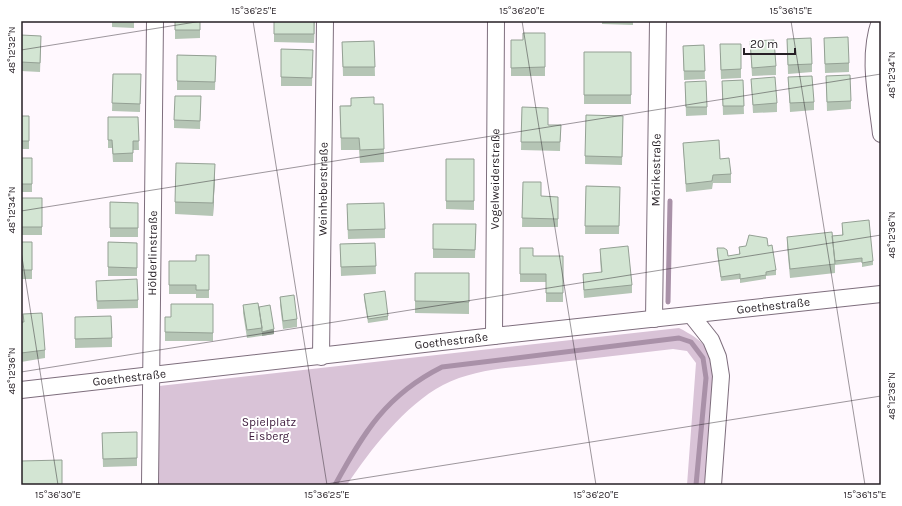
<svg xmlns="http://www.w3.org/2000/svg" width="902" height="506" font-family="Karla,sans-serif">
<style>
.green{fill:#d9c3d7}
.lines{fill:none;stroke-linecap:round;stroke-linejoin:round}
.stream{stroke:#a991a8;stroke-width:5}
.minor-casing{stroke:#7e6e7d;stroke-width:18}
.minor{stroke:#fff;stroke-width:16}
.wall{fill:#b5c5b5}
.shaded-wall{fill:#94a094}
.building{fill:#d3e5d3;stroke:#94a094}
.ticks{fill:none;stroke:#261f25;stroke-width:1;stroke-opacity:0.45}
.labels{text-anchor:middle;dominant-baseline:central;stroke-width:4;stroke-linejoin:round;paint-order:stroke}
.street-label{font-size:12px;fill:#261f25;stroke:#fff}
.park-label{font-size:12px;fill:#3d1b3c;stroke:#fff}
.neatline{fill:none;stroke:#261f25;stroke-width:1.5}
.ticks-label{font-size:10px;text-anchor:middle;fill:#261f25}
</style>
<rect width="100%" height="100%" fill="#fff8fe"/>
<path class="green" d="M679 328C704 341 711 348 715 377L706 485H687L696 363 687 351 673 349C630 354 587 359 543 364 509 368 474 369 443 385 405 405 370 450 347 485H158L159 386Z"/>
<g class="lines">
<path class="stream" d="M668 302 670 201
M335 485C364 432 386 395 442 367L679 338 691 342 703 358 706 378 696 485"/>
<g class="minor-casing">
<g id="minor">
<path d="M880 21C867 57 877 97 881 134"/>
<path d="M692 316 711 340 718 357 721 376 713 485"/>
<path id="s1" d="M654 319 658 21"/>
<path id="s2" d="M494 336 496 21"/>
<path id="s3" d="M321 357 325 21"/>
<path id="s4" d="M21 390 494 336 881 294"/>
<path id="s5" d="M150 485 155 21"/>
</g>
</g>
<use href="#minor" class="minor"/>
</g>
<path class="wall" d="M112 21H134V28L112 27Z
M175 21H200V38L175 39Z
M274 21H315L314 43 274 42Z
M602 21H633V25L602 24Z
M545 33V76H511V40H523Z
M21 35 41 45 40 72 21 71Z
M824 38 849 63V72L825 73Z
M787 39 812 64V72L788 74Z
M374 41 375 76H343L342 42Z
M750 41 776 66V75L752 76Z
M741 44V78L721 79 720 53Z
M704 45 705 79 684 80 683 46Z
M281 49 313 50 312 86H281Z
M584 52H631V104H584Z
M177 55 216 56 215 90H177Z
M113 74H141L140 112 112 111Z
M826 76 851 101V109L827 111Z
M788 77 814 102V110L790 112Z
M751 79 777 103V112L753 113Z
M743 80 744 114 723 115 722 81Z
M685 82 707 107V115L686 116Z
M201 96 200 129 174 128V120Z
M374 104 384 149V162L360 163 359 150H341L340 106Z
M522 107 548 125H561L560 151 521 150Z
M21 116H29V149H21Z
M623 116 622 165 585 164V156Z
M108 117H138L139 150H133V162H113L112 148H108Z
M683 143 720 159 731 174V183H713L712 189 686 192Z
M21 158H32V192H21Z
M446 159H474V210L446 209Z
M215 176 213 216 175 214V202Z
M523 182 541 196 558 197V227H522Z
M586 186 620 187 619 234H585Z
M21 198H42V235H21Z
M110 202 138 203V237H110Z
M347 212 385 229V238L348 239Z
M842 223 873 261V265L862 267V262L835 265V273L790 278 787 246V237L832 236 842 235Z
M433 224H476L475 258H433Z
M21 242H32V279H21Z
M108 242 137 243V276H108Z
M375 243 376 274 341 276 340 244Z
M768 246 776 270V275L766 276V279L740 283V279L721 281 717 253V248L728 256 739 255V247Z
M520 248 533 256H563V302H546V282H520Z
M600 249 632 285V293L584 298 583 283V274L601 273 600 258Z
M209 255V298H196V294H169V261H196Z
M415 273H469V314L415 313Z
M96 289 138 300V308L97 309Z
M364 294 388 316V320L368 323 364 299Z
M280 297 297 319V327L283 329 280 305Z
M213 304V341H165V317H171Z
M243 305 259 307 274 334 247 338 243 313Z
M23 314 45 350V358L21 362V322H23Z
M75 317 112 338V347L75 348Z
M137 432V466L103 467 102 433Z"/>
<path class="shaded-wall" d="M215 164V176L213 216V203Z
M274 329V334L262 336V332Z"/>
<path class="building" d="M175 21H200V30H175Z
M274 21H314V34H274Z
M523 33H545V67L511 68V40H523Z
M21 35 41 36 40 63 21 62Z
M848 37 849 63 825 64 824 38Z
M811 38 812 64 788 65 787 39Z
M774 40 776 66 752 68 750 41Z
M374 41 375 67H343L342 42Z
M720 44H741V69L721 70Z
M704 45 705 71H684L683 46Z
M281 49 313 50 312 78 281 77Z
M584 52H631V95H584Z
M177 55 216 56 215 82 177 81Z
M113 74H141L140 104 112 103Z
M850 75 851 101 827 102 826 76Z
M812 76 814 102 790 103 788 77Z
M775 77 777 103 753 105 751 79Z
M743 80 744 106H723L722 81Z
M706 81 707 107H686L685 82Z
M175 96H201L200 121 174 120Z
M374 97V104H383L384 149 360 150 359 138H341L340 106H351V98Z
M522 107 548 108V125H561L560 142H521Z
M586 115 623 116 622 157 585 156Z
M21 116H29V141H21Z
M108 117H138L139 141H133V153L113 154 112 140H108Z
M719 140 720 159 729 158 731 174 713 175 712 181 686 184 683 143Z
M21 158H32V184H21Z
M446 159H474V201H446Z
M176 163 215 164 213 203 175 202Z
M523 182H541V196L558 197V219L522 218Z
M586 186 620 187 619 226H585Z
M21 198H42V227H21Z
M110 202 138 203V228H110Z
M384 203 385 229 348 230 347 204Z
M869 220 873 261 862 263V258L835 261 832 236 843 235 842 223Z
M433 224H476L475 250 433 249Z
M832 232 835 264 790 269 787 237Z
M749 235 767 238 768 246 772 245 776 270 766 272V275L740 279V274L721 277 717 248H724L727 250 728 256 740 254 739 247 746 246Z
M21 242H32V270H21Z
M108 242 137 243V268L108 267Z
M375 243 376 266 341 267 340 244Z
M628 246 632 285 584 290 583 274 602 272 600 249Z
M520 248H533V256H563V293H546V274H520Z
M196 255H209V290H196V285H169V261H196Z
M415 273H469V302L415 301Z
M137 279 138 300 97 301 96 281Z
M385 291 388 316 368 319 364 294Z
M294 295 297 319 283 321 280 297Z
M258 303 262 328 247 330 243 305Z
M171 304H213V333L165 332V317H171Z
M270 305 274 329 262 332V328L259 307Z
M42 313 45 350 21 353V322H24L23 314Z
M111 316 112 338 75 339V317Z
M137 432V458L103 459 102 433Z
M62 460V485H21V461Z"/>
<path class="ticks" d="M253 21 327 485M522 21 596 485M791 21 865 485M21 50 202 21M21 211 881 74M21 251 58 485M21 372 881 235M320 485 881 396"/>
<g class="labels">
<g class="street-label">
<text stroke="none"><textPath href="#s1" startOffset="149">Mörikestraße</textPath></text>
<text stroke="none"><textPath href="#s2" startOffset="157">Vogelweiderstraße</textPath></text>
<text stroke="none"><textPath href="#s3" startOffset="168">Weinheberstraße</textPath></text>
<text stroke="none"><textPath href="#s5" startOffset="232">Hölderlinstraße</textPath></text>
<text stroke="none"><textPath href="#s4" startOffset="757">Goethestraße</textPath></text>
<text stroke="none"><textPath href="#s4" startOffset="433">Goethestraße</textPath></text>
<text stroke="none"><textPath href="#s4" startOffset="109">Goethestraße</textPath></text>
</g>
<g class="park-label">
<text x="269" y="422">Spielplatz<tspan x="269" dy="14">Eisberg</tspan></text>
</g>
</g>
<rect width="902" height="506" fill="none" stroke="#ffffff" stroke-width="44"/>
<path d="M744 48v6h51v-6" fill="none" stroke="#261f25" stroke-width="2"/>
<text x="750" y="48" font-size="12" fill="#261f25" stroke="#ffffff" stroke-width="3" paint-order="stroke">20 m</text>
<rect x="22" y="22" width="858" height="462" class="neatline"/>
<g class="ticks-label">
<text x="254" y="14">15°36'25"E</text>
<text x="522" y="14">15°36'20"E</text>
<text x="791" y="14">15°36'15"E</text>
<text transform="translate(11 50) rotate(-90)" y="4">48°12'32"N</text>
<text transform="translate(891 75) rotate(-90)" y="4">48°12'34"N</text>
<text transform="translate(11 210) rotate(-90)" y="4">48°12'34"N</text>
<text transform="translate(891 235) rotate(-90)" y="4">48°12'36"N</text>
<text transform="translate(11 371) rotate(-90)" y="4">48°12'36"N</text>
<text transform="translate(891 396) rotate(-90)" y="4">48°12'38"N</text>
<text x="58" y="498">15°36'30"E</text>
<text x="327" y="498">15°36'25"E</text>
<text x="596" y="498">15°36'20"E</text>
<text x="865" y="498">15°36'15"E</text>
</g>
</svg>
